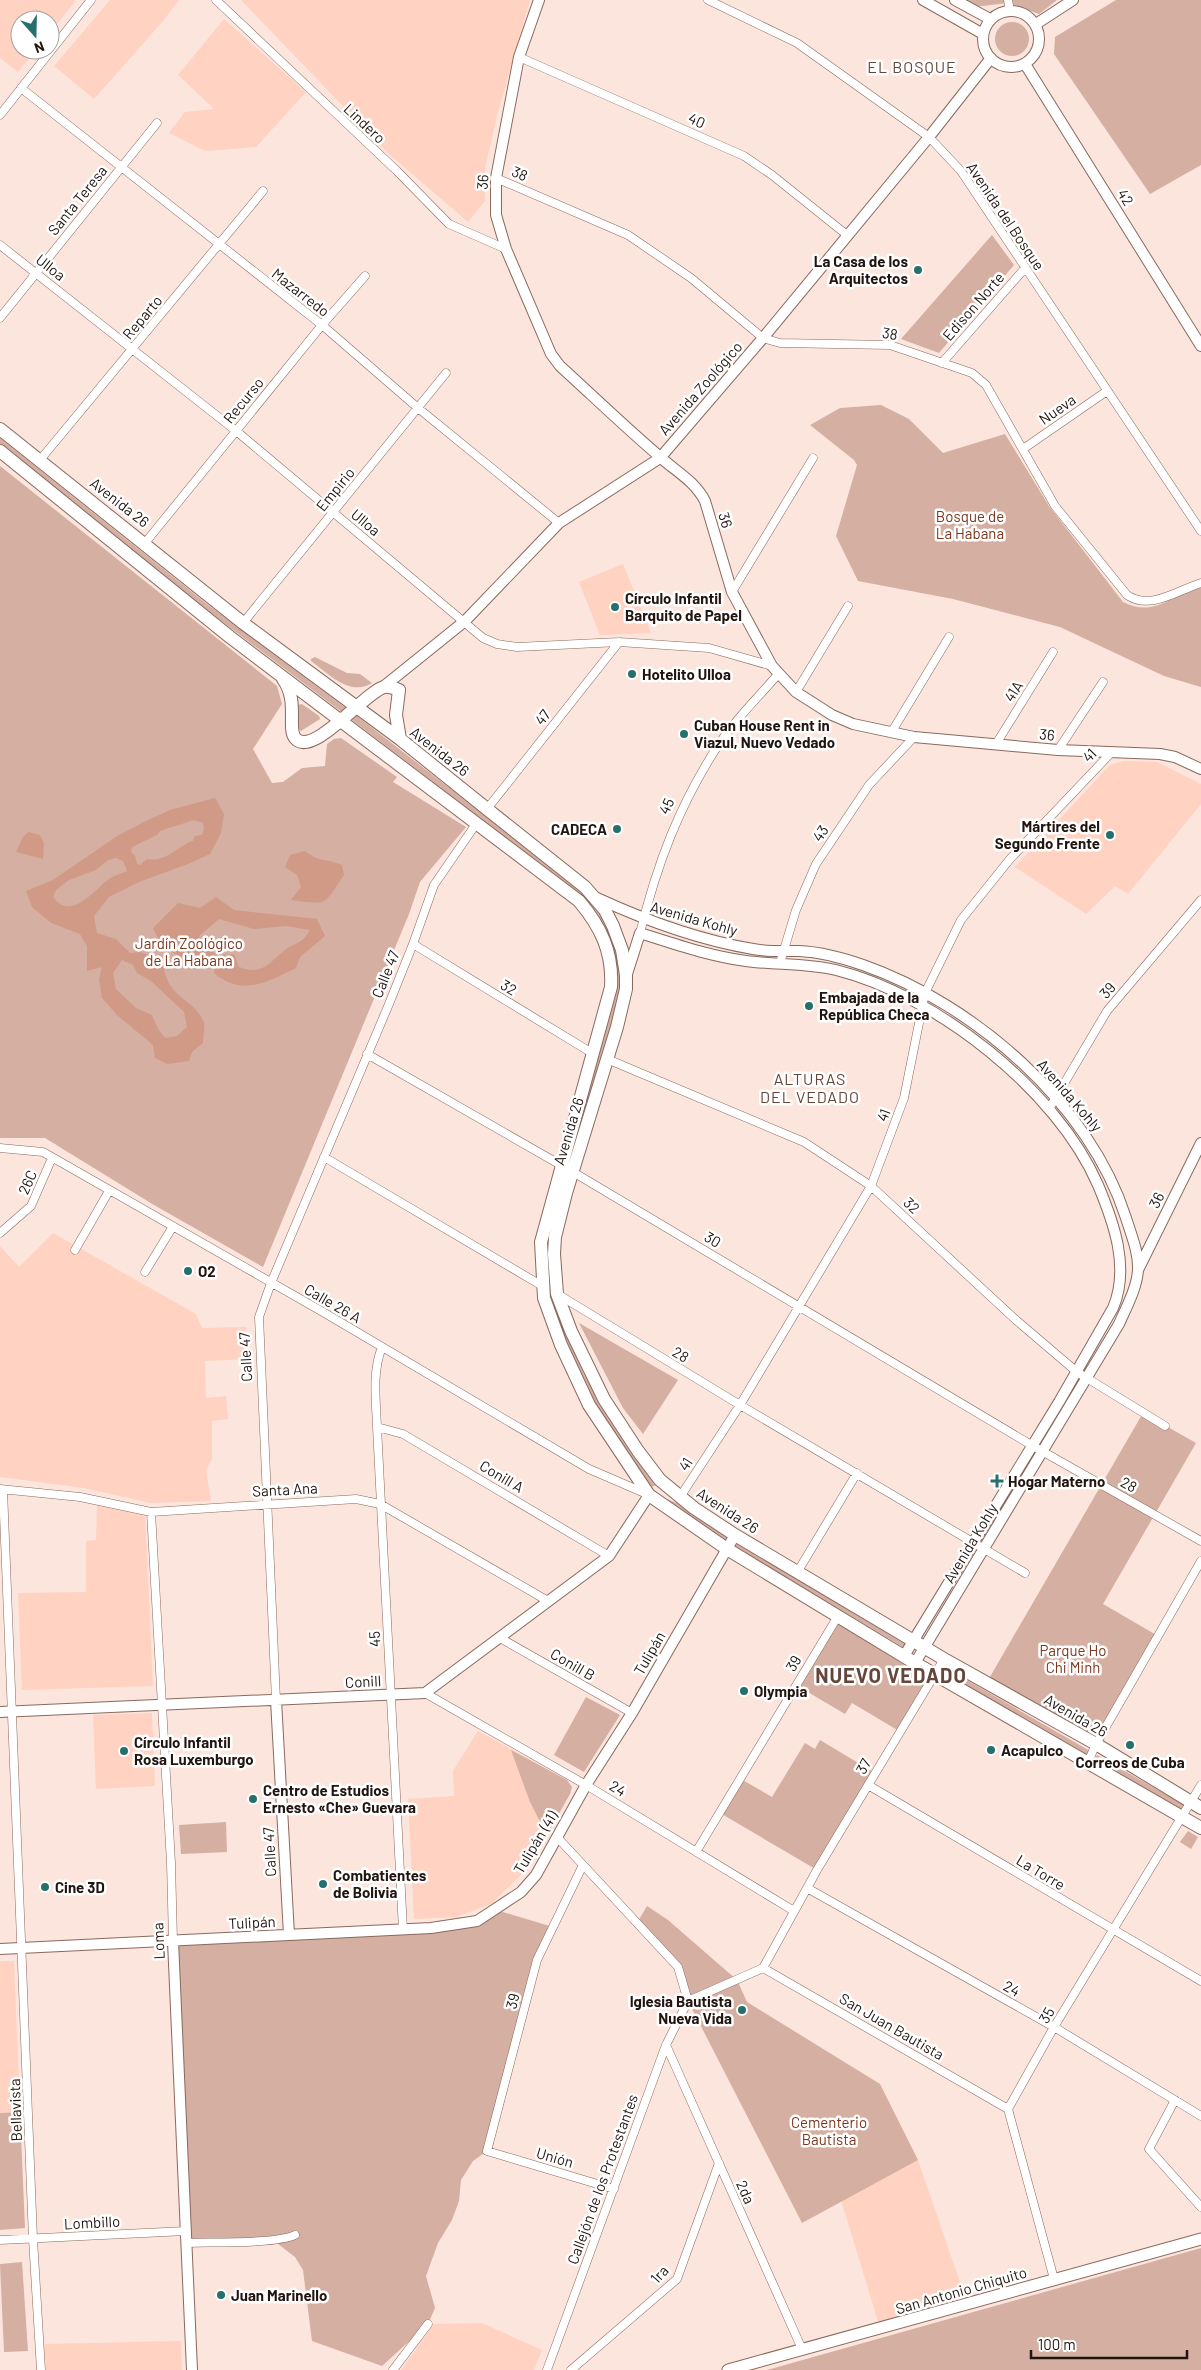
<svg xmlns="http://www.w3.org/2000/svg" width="1201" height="2370" font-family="Barlow,sans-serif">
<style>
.built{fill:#ffd2c1}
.green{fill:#d4afa2}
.water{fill:#d19a86;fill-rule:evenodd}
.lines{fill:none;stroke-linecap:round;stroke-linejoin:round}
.minor-casing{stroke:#8a695d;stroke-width:9}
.tertiary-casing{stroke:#8a695d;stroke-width:12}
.secondary-casing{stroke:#8a695d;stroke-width:13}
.primary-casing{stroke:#8a695d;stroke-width:14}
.minor{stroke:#fff;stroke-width:8}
.tertiary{stroke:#fff;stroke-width:10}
.secondary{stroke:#fff;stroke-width:11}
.primary{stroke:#fff;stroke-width:12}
.poi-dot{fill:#26706c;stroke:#fff;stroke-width:2}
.labels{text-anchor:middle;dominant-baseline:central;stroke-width:5;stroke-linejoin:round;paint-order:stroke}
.street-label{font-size:15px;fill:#221510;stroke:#fff}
.poi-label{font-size:15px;font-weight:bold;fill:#221510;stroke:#fff;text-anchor:start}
.park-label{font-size:15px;fill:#7b371d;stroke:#fff}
.neighbourhood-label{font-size:16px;letter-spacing:1px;fill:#64463a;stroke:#fff}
.district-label{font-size:20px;font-weight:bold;letter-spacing:1px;fill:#64463a;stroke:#fff}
</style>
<rect width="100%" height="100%" fill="#fbe5dc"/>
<path class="built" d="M0 0H76L50 33V20H20V50H36L18 72 0 58Z
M110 0H179L163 21 94 99 54 66Z
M241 0H530L497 116 485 169V201L468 222 389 154Z
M224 19 306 92 256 147 205 151 169 133 185 112 214 109 178 75Z
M623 564 651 633 600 635 579 582Z
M1123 761 1157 762 1201 784V804L1128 894 1115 886 1086 914 1015 867 1110 765Z
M53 1233 196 1314 202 1328 246 1327 248 1359 205 1361 206 1398 226 1396 228 1419 212 1421V1459L206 1470 211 1501 151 1503 84 1488 0 1477V1246L19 1267Z
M97 1505 145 1516 153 1686 22 1690 18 1593 86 1592V1541L96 1540Z
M152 1713 155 1786 96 1789 93 1715Z
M478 1731 567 1780 572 1787 570 1794 527 1869 491 1904 456 1917 414 1919 408 1799 454 1796 453 1771Z
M0 1961H14L20 2112 0 2113Z
M918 2160 967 2303 880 2328 841 2200Z
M482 2323 542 2350 534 2370H401L434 2324Z
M181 2341 182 2370H46L44 2344Z"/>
<path class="green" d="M961 0H1057L1039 14 1009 3 973 7Z
M1116 0H1201V165L1150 194 1054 54 1055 37Z
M995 39a17 17 0 1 1 34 0a17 17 0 1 1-34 0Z
M992 235 1014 265 939 353 901 339Z
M881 405 909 419 943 453 1005 434 1049 506 1123 602C1154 618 1174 596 1201 580V687L1164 676 1060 627 953 599 858 581 836 536 857 465 854 460 810 425 840 408Z
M0 438 207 604 347 709 343 713 203 607 0 444Z
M0 466 277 686 282 704 253 749 272 783 283 782 302 768 325 766 327 744 334 739 341 738 397 777 393 782 466 827 420 882 409 914 263 1267 154 1205 45 1138H0Z
M315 657 347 673 360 674 372 683C350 697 329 674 311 661V659Z
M302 704 319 716 320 719 301 731 298 728V705Z
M353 713 577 887C610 921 625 955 618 1003L569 1165 567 1164 617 988 615 954 606 929 592 908 576 891 348 717Z
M549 1294 583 1372 607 1416 631 1453 657 1485 651 1487 595 1402 561 1329Z
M579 1323 678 1380 643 1434 623 1408Z
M1143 1413 1196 1443 1103 1604 1158 1636 1096 1744 987 1682Z
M664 1498 677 1503 727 1537 725 1540Z
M737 1543 905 1644 903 1647 735 1547Z
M838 1616 934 1674 899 1731 852 1703 845 1714 796 1685Z
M944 1667 1090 1751 1087 1755 941 1671Z
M586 1697 620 1715 584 1772 554 1755Z
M820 1740 875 1773 817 1870 720 1813 741 1779 772 1797 805 1743 815 1749Z
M511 1750 567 1780 572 1787 570 1794 547 1835 530 1802Z
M1097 1755 1184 1805 1182 1810 1094 1759Z
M226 1822 227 1852 181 1854 179 1825Z
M1188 1831 1198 1837 1191 1849 1180 1842Z
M647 1906 668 1920 737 1980 747 2002 880 2084 918 2160 802 2223 688 2001 678 1967 637 1923Z
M496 1910 553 1927 537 1960 487 2151 473 2161 461 2180 459 2201 452 2220 438 2243 426 2276 435 2308 428 2324 382 2366 312 2341 303 2270 295 2257 273 2240 187 2243 173 1941 477 1921Z
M20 2112 25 2228 0 2230V2113Z
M1201 2248V2370H767Z
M22 2262 28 2351 4 2352 0 2264Z"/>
<path class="water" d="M215 798 224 814 221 833 210 854 188 864 139 882 109 897 94 916 97 933 116 939 130 953 140 952 163 961C166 1001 195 997 204 1023 205 1028 203 1038 203 1043L192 1052 189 1061 167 1064 155 1058 153 1045 117 1015 102 998 99 979 102 967 87 971V946L80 934 51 923 32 907 26 891 53 880 117 836 146 821 170 810ZM194 820 203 823 204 829 202 835 195 836 193 841C177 846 166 863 147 859L140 865 137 864 135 856 131 852 132 847 157 835 160 831ZM116 858 123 861 127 871C121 874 114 875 109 879 94 890 71 922 53 897L56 890 69 880 96 870 108 860ZM122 960 133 965 137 973 151 981 184 1012 187 1027 177 1036 165 1038 158 1029 152 1015 136 1008 116 989 113 973Z
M28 832 40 835 44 843 43 859 16 852 23 837Z
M305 851C320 863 326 858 342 865L344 875C323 906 328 905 291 900L301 887 297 875 285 867 290 855Z
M216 897 234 910 317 919 325 936 300 957 296 968C267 982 242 997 214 973L215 968C189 960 164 956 153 928L178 903 200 908ZM219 919 254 929 286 926 310 930C301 945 297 941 285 950 268 963 263 976 239 967L234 954 217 956 199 936Z"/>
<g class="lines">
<g class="minor-casing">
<path id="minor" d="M216 0 397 171 449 224 506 249
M708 0 797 43 929 137 961 171 1201 531
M1008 0 1010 11
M519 57 744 156 772 175 847 235
M21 88 322 325 418 408 559 523
M0 115 91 0
M496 178 628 235 691 278 763 338 780 343 890 345 972 373 986 385 1055 506 1127 595C1150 611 1178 590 1201 583
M0 245 235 430 483 638 497 644 517 647 619 642 709 648 772 666
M0 318 157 123
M942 363 1025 268
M1023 449 1107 391
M40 460 263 191
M145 543 322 325 365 276
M732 592 813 458
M243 623 446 373
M796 692 848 606
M891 733 949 637
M996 744 1053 652
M1058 750 1103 682
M487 809 619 642
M640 933C657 864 679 806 717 747 734 720 759 697 779 673
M413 944 592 1053
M780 963 796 910 816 864 869 785 914 737
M367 1054 573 1172 1033 1446 1201 1541
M607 1059 804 1142 871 1186 1016 1320 1077 1372 1165 1426
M1049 1109 1107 1011 1201 900
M0 1148 43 1152 323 1312 589 1469 647 1494
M324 1157 544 1287
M0 1233 31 1206 52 1158
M75 1250 109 1191
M145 1272 172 1228
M559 1295 740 1405 1025 1573
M382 1347C372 1372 376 1400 377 1427L403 1930
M377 1427 403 1434 609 1556
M0 1489 80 1497 151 1512 356 1499 380 1504 548 1601
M3 1490 33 2239 41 2370
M680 1497 740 1405 871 1186 904 1098 925 993 961 920 1010 859 1110 754
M151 1512 171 1863 173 1941
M798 1571 857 1473
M500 1638 632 1713
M425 1693 586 1785 794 1911
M276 1700 259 1317 271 1283 389 1004 413 944 434 885 476 824
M1088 1762 1096 1744 1201 1561
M868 1785 1201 1981
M557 1837 678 1967 688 2001
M696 1852 838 1616
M583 1865 537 1960 487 2151 614 2189
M807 1888 1054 2027 1201 2116
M763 1968 1008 2109
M688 2001 763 1968 817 1870 944 1659
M666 2045 802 2349
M1175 2100 1149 2149 1201 2207
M0 2240 186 2231
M187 2243C211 2242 276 2244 295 2235
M1054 2279 1008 2109 1054 2027 1201 1785
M393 2370 428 2324
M547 2370 666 2045 688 2001
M571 2370 677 2279 719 2163"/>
</g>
<g class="tertiary-casing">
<path id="tertiary" d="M539 0 519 57 496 178V215L506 249 551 354 560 366C593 396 625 427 659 456 675 471 694 480 705 501L732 592 772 666 796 692 832 715 853 724 914 737 1058 750 1160 754 1175 757 1201 769
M923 0 983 34
M955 0 990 19
M983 39a28 28 0 1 1 56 0a28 28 0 1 1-56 0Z
M1036 24 1073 0
M1025 64 1201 346
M383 687 465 621 559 523 660 458 763 338 929 137 991 58
M597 898C647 921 699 940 753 949 769 952 784 951 799 951 821 952 843 958 863 965 974 1004 1090 1104 1126 1218 1131 1234 1139 1253 1138 1270 1137 1288 1126 1308 1119 1324L915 1663
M627 974 640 933C675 944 709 956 746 961 776 965 806 963 836 970 936 995 1057 1090 1098 1185 1114 1223 1130 1268 1113 1308L1059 1402 904 1656
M1138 1270 1201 1143
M276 1700 289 1935
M0 1712 425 1693 609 1556 649 1495
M173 1941 192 2370
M0 1949 431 1928 477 1921 521 1892 536 1875 586 1785 632 1713 735 1535"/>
</g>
<g class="secondary-casing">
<path id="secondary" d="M728 2370 1201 2239"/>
</g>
<g class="primary-casing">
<path id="primary" d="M0 429 243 623 400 739 487 809 585 887 605 910 613 926 622 950 626 975V989L617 1027 566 1193 555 1237 554 1254 557 1294 571 1331 604 1399 638 1451 660 1480 694 1508 735 1535 944 1659 1096 1744 1201 1808
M0 451 230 637 579 901C601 927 613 952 611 987L541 1242 544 1298 561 1345 589 1405 649 1495 727 1549 915 1663 1201 1828
M283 679C299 700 287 728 295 738 312 759 365 692 384 687 389 686 394 688 399 690L396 715 400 739"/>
</g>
<use href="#minor" class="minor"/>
<use href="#tertiary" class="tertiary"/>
<use href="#secondary" class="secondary"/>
<use href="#primary" class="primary"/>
</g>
<g class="poi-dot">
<circle cx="918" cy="270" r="5"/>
<circle cx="615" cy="607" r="5"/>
<circle cx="632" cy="674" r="5"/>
<circle cx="684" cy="734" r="5"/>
<circle cx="617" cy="829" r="5"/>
<circle cx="1110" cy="835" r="5"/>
<circle cx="809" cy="1006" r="5"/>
<circle cx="188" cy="1271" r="5"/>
<path d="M994.5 1473.5h5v5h5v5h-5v5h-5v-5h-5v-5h5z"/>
<circle cx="744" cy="1691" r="5"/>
<circle cx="1130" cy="1745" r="5"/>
<circle cx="991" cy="1750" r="5"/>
<circle cx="124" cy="1751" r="5"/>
<circle cx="253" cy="1799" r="5"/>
<circle cx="323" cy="1884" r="5"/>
<circle cx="45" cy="1887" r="5"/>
<circle cx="742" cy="2010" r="5"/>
<circle cx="221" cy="2295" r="5"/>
</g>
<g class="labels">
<g class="street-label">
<text transform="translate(697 120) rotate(24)">40</text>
<text transform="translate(365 123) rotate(43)">Lindero</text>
<text transform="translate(520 173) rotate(23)">38</text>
<text transform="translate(482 182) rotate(-86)">36</text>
<text transform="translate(1126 197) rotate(58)">42</text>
<text transform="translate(77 200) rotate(-51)">Santa Teresa</text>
<text transform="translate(1006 216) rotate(56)">Avenida del Bosque</text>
<text transform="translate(51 267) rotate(38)">Ulloa</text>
<text transform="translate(301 292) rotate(38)">Mazarredo</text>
<text transform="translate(973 306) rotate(-49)">Edison Norte</text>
<text transform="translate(142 317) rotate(-50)">Reparto</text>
<text transform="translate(890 333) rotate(9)">38</text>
<text transform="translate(700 388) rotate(-49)">Avenida Zoológico</text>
<text transform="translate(243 400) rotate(-51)">Recurso</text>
<text transform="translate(1057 409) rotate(-35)">Nueva</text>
<text transform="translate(335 489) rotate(-51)">Empirio</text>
<text transform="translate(120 502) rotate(38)">Avenida 26</text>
<text transform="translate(726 520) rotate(73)">36</text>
<text transform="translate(366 522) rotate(40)">Ulloa</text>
<text transform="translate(1013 691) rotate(-58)">41A</text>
<text transform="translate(542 717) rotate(-52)">47</text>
<text transform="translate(1047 734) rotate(6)">36</text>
<text transform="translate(440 751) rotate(38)">Avenida 26</text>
<text transform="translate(1089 755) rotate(-46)">41</text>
<text transform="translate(666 806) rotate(-65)">45</text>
<text transform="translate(820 833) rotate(-56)">43</text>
<text transform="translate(694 918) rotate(16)">Avenida Kohly</text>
<text transform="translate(385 974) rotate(-68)">Calle 47</text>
<text transform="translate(509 987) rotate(31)">32</text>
<text transform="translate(1107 990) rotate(-49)">39</text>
<text transform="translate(1070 1095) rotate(49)">Avenida Kohly</text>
<text transform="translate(883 1115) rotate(-69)">41</text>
<text transform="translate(568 1131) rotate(-73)">Avenida 26</text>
<text transform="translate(27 1182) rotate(-66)">26C</text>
<text transform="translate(1156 1200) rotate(-64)">36</text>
<text transform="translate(912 1205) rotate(43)">32</text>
<text transform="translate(713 1239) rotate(31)">30</text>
<text transform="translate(333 1303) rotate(30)">Calle 26 A</text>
<text transform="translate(681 1354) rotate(31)">28</text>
<text transform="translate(245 1357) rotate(-93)">Calle 47</text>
<text transform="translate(685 1464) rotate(-57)">41</text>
<text transform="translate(502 1476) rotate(31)">Conill A</text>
<text transform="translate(1129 1484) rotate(29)">28</text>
<text transform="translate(285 1489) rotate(-3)">Santa Ana</text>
<text transform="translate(728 1510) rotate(33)">Avenida 26</text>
<text transform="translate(970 1543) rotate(-59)">Avenida Kohly</text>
<text transform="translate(374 1639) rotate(-93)">45</text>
<text transform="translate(649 1653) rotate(-60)">Tulipán</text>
<text transform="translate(793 1663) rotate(-59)">39</text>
<text transform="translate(573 1664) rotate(30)">Conill B</text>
<text transform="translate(363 1681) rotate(-3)">Conill</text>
<text transform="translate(1076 1715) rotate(30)">Avenida 26</text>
<text transform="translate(863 1766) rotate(-60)">37</text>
<text transform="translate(618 1788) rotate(32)">24</text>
<text transform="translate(535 1842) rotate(-59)">Tulipán (41)</text>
<text transform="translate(269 1852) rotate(-93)">Calle 47</text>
<text transform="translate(1041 1872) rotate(31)">La Torre</text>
<text transform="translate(252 1922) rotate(-3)">Tulipán</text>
<text transform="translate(158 1941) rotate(-92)">Loma</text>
<text transform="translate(1012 1988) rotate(29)">24</text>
<text transform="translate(512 2001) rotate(-76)">39</text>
<text transform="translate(1046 2015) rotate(-59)">35</text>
<text transform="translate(892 2026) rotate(30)">San Juan Bautista</text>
<text transform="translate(15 2110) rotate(-92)">Bellavista</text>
<text transform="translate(555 2157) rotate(16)">Unión</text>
<text transform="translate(602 2179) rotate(-70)">Callejón de los Protestantes</text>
<text transform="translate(746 2192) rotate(66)">2da</text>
<text transform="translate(92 2222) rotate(-3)">Lombillo</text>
<text transform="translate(659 2274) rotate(-48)">1ra</text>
<text transform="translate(961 2290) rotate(-16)">San Antonio Chiquito</text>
</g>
<g class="poi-label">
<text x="908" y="261" text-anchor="end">La Casa de los<tspan x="908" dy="17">Arquitectos</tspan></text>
<text x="625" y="598">Círculo Infantil<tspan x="625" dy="17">Barquito de Papel</tspan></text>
<text x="642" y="674">Hotelito Ulloa</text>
<text x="694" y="725">Cuban House Rent in<tspan x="694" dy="17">Viazul, Nuevo Vedado</tspan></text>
<text x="1100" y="826" text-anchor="end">Mártires del<tspan x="1100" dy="17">Segundo Frente</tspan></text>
<text x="607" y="829" text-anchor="end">CADECA</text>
<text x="819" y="997">Embajada de la<tspan x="819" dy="17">República Checa</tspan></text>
<text x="198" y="1271">O2</text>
<text x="1008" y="1481">Hogar Materno</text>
<text x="754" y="1691">Olympia</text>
<text x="134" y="1742">Círculo Infantil<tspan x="134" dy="17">Rosa Luxemburgo</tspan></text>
<text x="1001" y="1750">Acapulco</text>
<text x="1130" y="1762" text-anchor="middle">Correos de Cuba</text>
<text x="263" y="1790">Centro de Estudios<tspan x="263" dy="17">Ernesto «Che» Guevara</tspan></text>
<text x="333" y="1875">Combatientes<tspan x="333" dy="17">de Bolivia</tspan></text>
<text x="55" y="1887">Cine 3D</text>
<text x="732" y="2001" text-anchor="end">Iglesia Bautista<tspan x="732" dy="17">Nueva Vida</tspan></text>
<text x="231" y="2295">Juan Marinello</text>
</g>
<g class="park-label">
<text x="970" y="516">Bosque de<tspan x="970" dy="17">La Habana</tspan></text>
<text x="189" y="943">Jardín Zoológico<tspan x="189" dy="17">de La Habana</tspan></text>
<text x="1073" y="1650">Parque Ho<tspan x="1073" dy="17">Chi Minh</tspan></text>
<text x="829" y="2122">Cementerio<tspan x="829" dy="17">Bautista</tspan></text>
</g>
<g class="neighbourhood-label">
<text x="912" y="66">EL BOSQUE</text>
<text x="810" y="1078">ALTURAS<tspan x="810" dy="18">DEL VEDADO</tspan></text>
</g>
<g class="district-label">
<text x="891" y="1675">NUEVO VEDADO</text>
</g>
</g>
<g transform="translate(35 35) rotate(160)"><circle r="24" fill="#ffffff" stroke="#a7a19f"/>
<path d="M0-4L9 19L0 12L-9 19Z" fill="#26706c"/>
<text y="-8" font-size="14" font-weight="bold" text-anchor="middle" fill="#221510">N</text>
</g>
<path d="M1031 2350v8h156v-8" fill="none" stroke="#221510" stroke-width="2.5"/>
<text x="1038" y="2350" font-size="15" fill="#221510" stroke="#ffffff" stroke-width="4" paint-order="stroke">100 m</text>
</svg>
